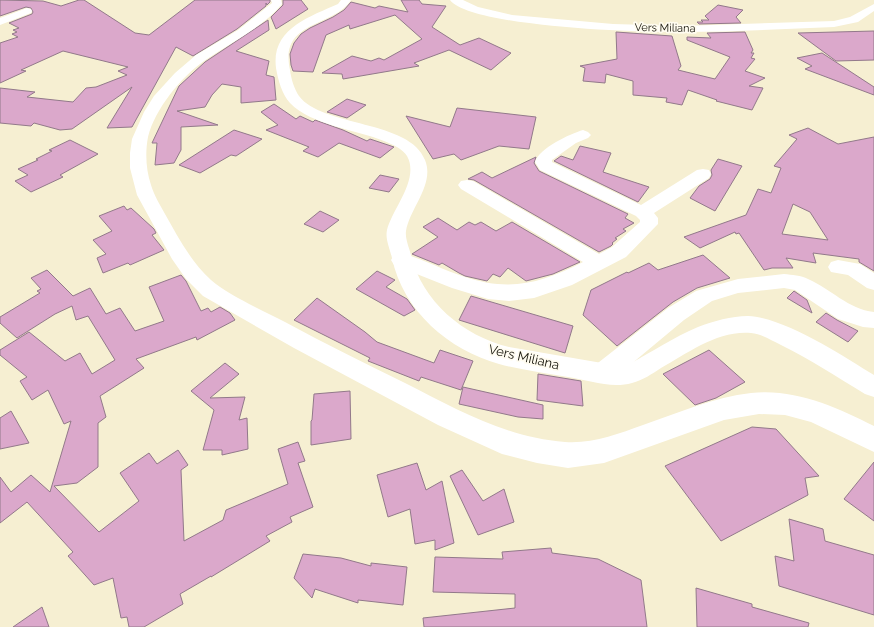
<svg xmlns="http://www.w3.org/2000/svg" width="874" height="627" font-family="Raleway,sans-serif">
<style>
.building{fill:#dba8cb;stroke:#92798a;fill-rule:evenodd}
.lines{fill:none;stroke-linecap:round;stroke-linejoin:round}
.minor{fill:#fff;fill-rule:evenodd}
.major{fill:#fff;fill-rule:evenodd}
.labels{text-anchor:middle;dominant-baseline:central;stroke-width:3.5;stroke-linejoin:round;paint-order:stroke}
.far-street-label{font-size:11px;fill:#16140a;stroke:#fffcf0}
.street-label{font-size:13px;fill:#16140a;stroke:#fffcf0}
</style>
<rect width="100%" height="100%" fill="#f6efd2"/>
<path class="building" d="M0 0 43 1 61 6 79 0H84L135 33 149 35 195 0H270V2L267 5 266 3V6L237 29 193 56 176 47 132 127 107 128 132 87 72 129 60 130 34 123 31 126 0 123V88L35 92 27 97 73 102 86 88 96 87 127 75 118 71 128 67 63 51 21 70 26 71 0 83V43L18 37 12 34 17 32 13 30 19 28 9 23 32 14 33 12 31 8 26 7 0 16Z
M283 0H301L308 9 276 29 271 17 283 5Z
M401 0H419L422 4 446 6 432 27 460 45 479 38 511 53 491 70 449 50 414 63 419 66 343 79 342 74 322 73 352 56 371 61 379 58 384 60 422 39 395 15 350 29 349 25 326 35 313 72 293 71 291 65 290 54 294 43 301 34 310 28 333 17 344 10 351 2 375 8 379 6 408 12Z
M718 5 743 10 736 17 741 23 699 24 697 22H703L701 20H709L705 16Z
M268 20 269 30 236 51 269 61 266 75 274 77 276 100 241 103V87L222 84 212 95 205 107 177 111 218 125 181 127V150L174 163 155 165 157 143H152L179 86 205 62Z
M874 31V60L836 61 798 33Z
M616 32 672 36 681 66 678 70 715 79 730 57 687 40V37L711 38 707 33 745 32 753 50 751 53H754L751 58 755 59 745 71 765 78 749 86 763 88 752 110 716 101 717 100 688 90 682 105 666 102 667 98 633 95V81L606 74 605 83 583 81 585 68 580 66 617 59Z
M822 53 874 87V95L805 69 812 66 797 58Z
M347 99 366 105 347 118 327 112Z
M274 104 296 119 300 116 313 122 315 120 343 130 367 141 370 139 394 147 380 158 339 143 318 157 303 151 309 147 266 130 278 125 261 112Z
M457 108 536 117 529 149 499 146 461 160 454 154 433 159 406 116 450 127Z
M808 128 838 144 874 137V271L859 262V259L813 253 816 263 786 258 793 268H772L764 270 739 233 736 234 735 232 700 248 684 237 746 215 758 189 771 193 781 168 774 166 797 139 789 135ZM793 204 810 212 828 240 782 234Z
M234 130 262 139 236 156 231 155 200 173 179 165Z
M70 140 98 154 60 175 63 177 31 192 15 181 28 175 18 169 38 160 36 159 52 151 49 150Z
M580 146 611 153 603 172 649 187 638 202 554 161 561 156 573 160Z
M536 157 534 163 539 171 628 214 625 218 634 223 623 229 626 231 615 238 617 239 612 243 613 244 611 246 599 252 474 180 468 179 482 172 492 178Z
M718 159 742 166 715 211 690 198 699 186 710 179 712 175 711 170Z
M380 175 399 179 389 192 369 188Z
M124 206 127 210 131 208 154 229 156 233 152 235 164 250 130 265 128 263 103 273 97 258 106 254 93 240 112 231 99 216Z
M320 211 339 220 323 232 304 224Z
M438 218 457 230 469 222 475 225 481 222 496 231 512 222 580 262 553 274 526 281 508 268 500 277 493 274 487 281 465 276 459 273 442 263 439 265 412 254 438 237 423 227Z
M703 255 730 278 697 288 673 302 617 346 583 315 591 290 627 272 628 273 649 263 658 270Z
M47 270 73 296 90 288 106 314 120 308 135 331 164 321 149 287 181 275 186 281 201 311 208 308 211 312 220 307 230 313 235 320 197 340 196 337 136 359 144 368 100 396 106 417 98 423V467L77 483 54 486 99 532 139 501 120 473 149 453 157 464 178 450 188 465 181 470 184 541 223 520 226 510 288 484 278 449 298 442 305 461 298 463 313 507 290 517 292 522 266 536 270 541 211 577V576L180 594 183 604 144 627H129L127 617 121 618 113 578 94 585 68 556 73 552 27 502 0 523V477L11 492 31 475 50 492 71 421 64 424 48 390 32 400 20 381 27 377 0 355V350L29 332 65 361 80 353 92 374 115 360 88 316 76 320 72 306 55 314 17 338 0 323V317L40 293 37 291 41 289 31 278Z
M377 271 395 280 386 287 407 299 415 310 404 316 356 289Z
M794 291 807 300 812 313 787 298Z
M471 296 573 326 565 353 459 320Z
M317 298 365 332 377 342 434 363 440 350 473 361 461 390 421 377 419 381 368 361 370 358 294 320Z
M826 313 837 320 858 331 848 342 816 322Z
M709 350 745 382 716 398 695 405 663 374Z
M225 363 239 374 210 398 245 397 239 420 247 418 248 449 222 455V450H203L214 410 191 391Z
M538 374 581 381 583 406 537 400Z
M463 387 543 405V419L518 417 459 404Z
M350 391 351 439 311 445V421L312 420 314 394Z
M11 411 29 443 0 449V418Z
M752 427 776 429 819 476 805 478 808 495 721 541 665 466Z
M874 462V521L844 499Z
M417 463 426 490 442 481 454 543 435 550V540L415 544 410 509 388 517 377 475Z
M462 470 483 501 504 489 514 522 478 535 450 476Z
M789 519 823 529 825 541 874 555V615L779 586 775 556 794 561Z
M551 548 552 553 598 559 641 580 647 627H424L423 618 515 608V594L433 592 435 557 503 559 502 552Z
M303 554 341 558 371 566V563L407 567 403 605 358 600V603L315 589 312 598 294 578Z
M696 588 752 604V607L809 623 808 627H697Z
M42 607 49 627H13Z"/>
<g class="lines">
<path class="minor" d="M27 8 31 9 32 11 31 13 0 25V18Z
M583 130 588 132 591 135 588 138 576 143 552 160V162L641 205 697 170 703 169 709 170 711 174 709 178 654 213 658 218V224L626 257 572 285 534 298 509 301 488 299 452 288 394 265 391 260 394 255 401 253C423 259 443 270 465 277 510 292 542 283 583 262L461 189 458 185 461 181 467 180 473 181 599 254 612 247 640 222V220L636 216 540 170 535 162C539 148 570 134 583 130Z
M838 260 860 264 874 273V290L867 288 848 275 831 272 828 267 831 262Z
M784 274C792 275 801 275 808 279 831 289 848 309 874 312V328L863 327 838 319 795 290 784 288 738 293 712 301 684 320 612 380 603 383 594 380 591 373 594 366 668 308 696 291 738 279Z"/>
<path class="major" d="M271 0H281L282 4C261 29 231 42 204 61 181 77 155 109 148 137 145 153 146 170 151 185 154 195 160 205 165 214 178 237 191 262 211 280 228 295 264 311 285 322 325 344 365 363 405 383 456 409 507 438 565 442 592 444 618 434 643 425 678 413 714 397 751 393 794 388 837 407 874 426V452L811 422 785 415 759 414 724 420 604 463 568 468 537 463 502 454 438 425 294 348 203 296 186 279 172 259 137 195 130 168V153L132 139 144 112 154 96 175 73 196 55 238 30 272 3Z
M341 0H351C333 28 279 20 290 70 291 78 294 89 299 96 322 127 410 120 425 160 435 184 410 208 406 231 405 239 409 247 411 255 422 301 463 336 509 347L602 363 629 364C652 352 674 337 698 327 714 321 731 316 748 316 784 317 843 356 874 375V397L865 394C837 377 810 359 781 345 771 340 762 334 751 333 718 330 688 353 661 368 652 374 643 380 632 383 611 389 588 380 568 377 545 373 521 370 499 364 449 350 403 311 392 258 390 249 385 239 387 230 392 209 420 179 407 156 403 149 392 144 384 141 357 130 311 125 290 103 282 94 278 80 276 68 271 29 309 17 338 4Z
M450 0H463L478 7 512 15 613 24 681 26 834 21 850 17 874 4V11L858 22 834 27C783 29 733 32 682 32 644 33 470 27 450 0Z"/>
</g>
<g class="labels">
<g class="far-street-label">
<text transform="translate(665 28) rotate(1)">Vers Miliana</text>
</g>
<g class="street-label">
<text transform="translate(524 357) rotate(13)">Vers Miliana</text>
</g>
</g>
</svg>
